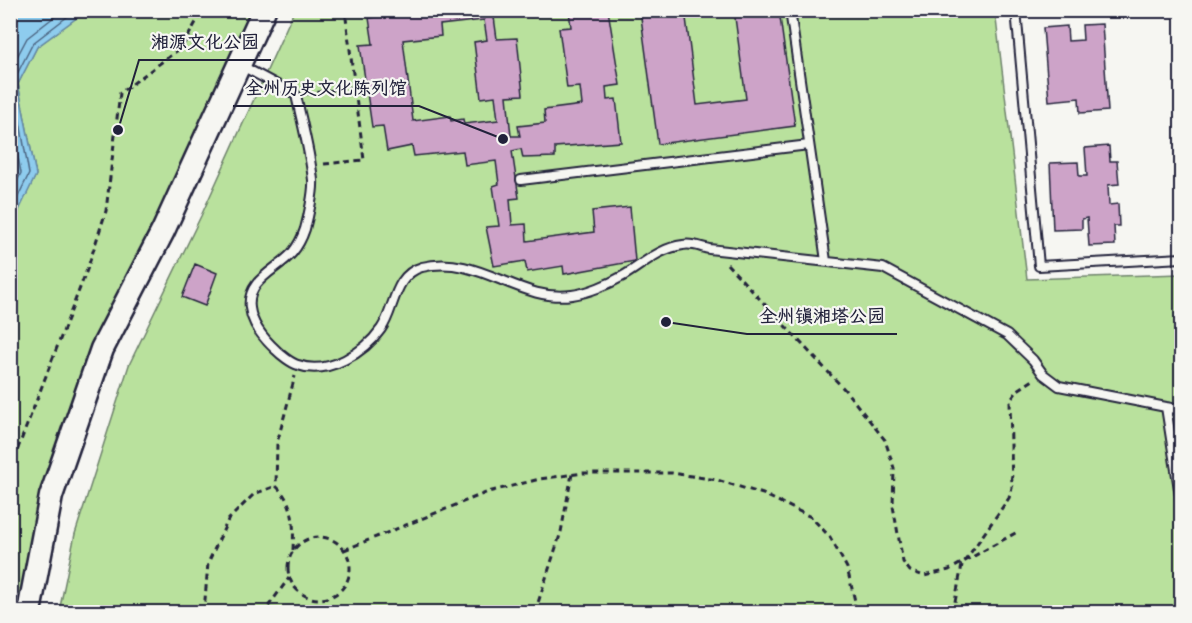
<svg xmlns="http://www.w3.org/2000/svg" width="1192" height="623" font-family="Delius,'LXGW WenKai TC',sans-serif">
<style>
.green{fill:#b9e19d;stroke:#6e826c;stroke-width:1.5}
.water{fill:#8eccee;stroke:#6388a6;stroke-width:1.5}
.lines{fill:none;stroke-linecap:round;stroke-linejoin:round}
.shore{stroke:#4d6683;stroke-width:1.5}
.building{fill:#cda3c8;stroke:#22223b;stroke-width:1.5;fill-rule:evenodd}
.lane-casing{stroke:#22223b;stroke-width:12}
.secondary-casing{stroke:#22223b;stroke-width:27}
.path{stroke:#22223b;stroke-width:3;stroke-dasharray:6 4.5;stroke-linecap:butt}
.lane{stroke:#f6f6f2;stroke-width:8}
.secondary{stroke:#f6f6f2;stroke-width:22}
.leader{fill:none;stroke:#22223b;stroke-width:2}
.callout-dot{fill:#22223b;stroke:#f6f6f2;stroke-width:2}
.callout-label{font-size:18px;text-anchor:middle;font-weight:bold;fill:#22223b;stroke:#f6f6f2;stroke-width:4.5;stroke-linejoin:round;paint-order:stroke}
</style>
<rect width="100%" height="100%" fill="#f6f6f2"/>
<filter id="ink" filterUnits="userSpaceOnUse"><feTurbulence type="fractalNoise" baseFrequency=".0167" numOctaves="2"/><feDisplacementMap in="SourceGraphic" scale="12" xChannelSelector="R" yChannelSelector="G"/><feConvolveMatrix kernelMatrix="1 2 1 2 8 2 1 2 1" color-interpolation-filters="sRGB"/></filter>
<g filter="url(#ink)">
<path class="green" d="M86 11H264L102 349 29 612H10V227L36 175 18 84 37 47Z
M294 11H995L1027 279 1181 274V612H59L75 534 129 365 201 216Z"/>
<path class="water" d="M11 10 86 11 37 47 18 84 36 175 11 227Z"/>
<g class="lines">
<path class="shore" d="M10 70 27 38 63 10
M10 116 21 173 10 196
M10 213 29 174 13 82 33 43 76 10"/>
</g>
<path class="building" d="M393 10H493L497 39 517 38 523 95 507 96 511 136H520L518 126 545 123 544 110 582 105 580 87 567 88 559 28 571 27 569 11 531 17 530 10H608L620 85 606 87 607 100 616 99 621 142 555 147V157L523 158 521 149 512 151 519 198 510 199 512 225 526 224 527 241 594 232 592 211 630 207 635 261 564 274 563 266 527 272 525 261 494 266 486 227 499 226 493 186 499 184 496 161 465 165 463 151 414 156 412 146 387 151 383 126 372 127 360 45 373 44 369 18 394 15ZM484 20 487 40 474 42 481 98 495 96 498 120 464 124 463 119 451 121 450 116 413 121 403 40 441 36 440 25Z
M640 10H685L697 105 746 99 734 10H779L795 126 658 144Z
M1102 24 1108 111 1080 113 1079 98 1049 101 1043 28 1067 26 1068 41 1083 40 1082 25Z
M1109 146 1110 161H1117L1119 184 1108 185 1109 205 1118 204 1119 226H1114L1115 245 1089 246 1087 218 1082 219V229L1053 230 1050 163 1078 162 1079 176H1087L1085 148Z
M195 264 217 273 205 306 182 297Z"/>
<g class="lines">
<g class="lane-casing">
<path id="lane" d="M790 10 826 261
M1016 10 1039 266 1182 258
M242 66 296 95C302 123 310 152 313 180 314 192 308 218 305 229 302 238 298 246 292 253 277 270 246 280 250 308 252 325 264 339 276 350 281 355 291 363 298 365 328 376 365 352 381 329 395 310 393 275 422 267 479 253 519 303 572 295 588 293 609 284 623 276 642 265 659 248 683 245 692 243 700 247 709 249L883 268 1007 335 1033 360 1043 374 1059 386 1166 407
M521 180 809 145
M1182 410 1166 407 1182 508
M1181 612H1182"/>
</g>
<g class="secondary-casing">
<path id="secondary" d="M29 612 51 496 102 349 163 231 264 10"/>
</g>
<path class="path" d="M307 94 354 87
M324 164 364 160 345 10
M727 264 845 390 885 440 894 468 893 506 903 562 910 571 924 576 949 570 1019 531
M10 469 88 267 106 211 120 93 182 47 203 10
M288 568a31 31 0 1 1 62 0a31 31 0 1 1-62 0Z
M293 550C294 525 295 504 276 486L277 443 295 376
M344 550 488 492 540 479 583 473H672L717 480 763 494 811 517 830 537 847 568 855 601 854 612
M204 612 208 563 228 520 254 494 276 486
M260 612 267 608 289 578
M535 612 561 532 572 474
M953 612 962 565 1009 498 1012 488 1010 401 1018 390 1033 380"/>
<use href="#lane" class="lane"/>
<use href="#secondary" class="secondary"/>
</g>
</g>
<path class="leader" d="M118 130L139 60H271M503 139L419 106H233M666 322L747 334H897"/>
<g class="callout-dot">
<circle cx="118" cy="130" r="6"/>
<circle cx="503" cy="139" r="6"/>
<circle cx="666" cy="322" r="6"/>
</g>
<g class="callout-label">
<text x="205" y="48">湘源文化公园</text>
<text x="326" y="94">全州历史文化陈列馆</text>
<text x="822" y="322">全州镇湘塔公园</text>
</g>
<rect width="1192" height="623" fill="none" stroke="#f6f6f2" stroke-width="36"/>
<rect x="18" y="18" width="1156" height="587" fill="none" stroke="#22223b" stroke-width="2" filter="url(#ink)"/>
</svg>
